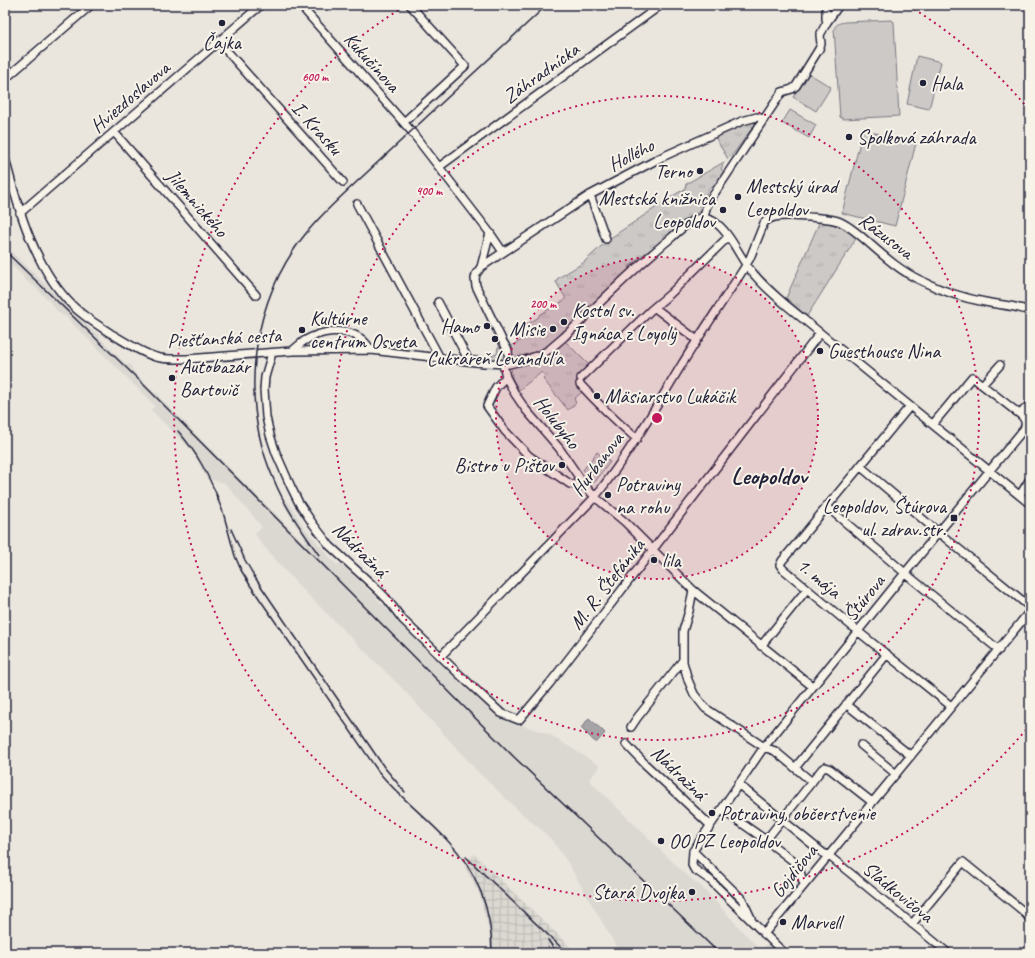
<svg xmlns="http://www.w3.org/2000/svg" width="1035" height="958" font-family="Caveat,sans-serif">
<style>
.built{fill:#dbd8d2}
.industrial{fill:url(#industrial-grid)}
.grass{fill:#cdc9c6;stroke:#787680}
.park{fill:url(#park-tufts);stroke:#787680}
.water{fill:#a6a3a6;stroke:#716f7b}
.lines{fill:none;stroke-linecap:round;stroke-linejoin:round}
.minor-casing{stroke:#22223b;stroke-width:10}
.minor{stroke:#f7f3e8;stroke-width:7}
.rail{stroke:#22223b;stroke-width:1.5}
.ring{fill:none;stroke:#c2185b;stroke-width:2;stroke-dasharray:2 4}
.poi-dot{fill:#22223b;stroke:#f7f3e8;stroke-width:1.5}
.labels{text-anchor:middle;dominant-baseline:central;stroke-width:4;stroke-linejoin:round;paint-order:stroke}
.poi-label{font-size:20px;fill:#22223b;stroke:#f7f3e8;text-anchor:start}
.street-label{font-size:20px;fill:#22223b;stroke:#f7f3e8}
.district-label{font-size:24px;font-weight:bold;fill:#22223b;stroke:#f7f3e8}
.centre{fill:#c2185b;stroke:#f7f3e8;stroke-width:2}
.ring-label{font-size:12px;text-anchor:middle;font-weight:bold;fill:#c2185b;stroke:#f7f3e8;stroke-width:4;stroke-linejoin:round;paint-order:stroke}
</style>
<defs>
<pattern id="industrial-grid" width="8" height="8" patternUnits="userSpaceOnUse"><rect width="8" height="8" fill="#dbd8d2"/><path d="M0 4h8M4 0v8" fill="none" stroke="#bcb9b5"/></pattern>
<pattern id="park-tufts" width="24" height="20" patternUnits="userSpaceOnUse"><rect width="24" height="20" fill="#cdc9c6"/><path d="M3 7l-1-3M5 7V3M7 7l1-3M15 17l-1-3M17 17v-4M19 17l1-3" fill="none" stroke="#b0acab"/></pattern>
</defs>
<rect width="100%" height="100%" fill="#eae6de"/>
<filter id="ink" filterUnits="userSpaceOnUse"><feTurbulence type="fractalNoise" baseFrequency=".025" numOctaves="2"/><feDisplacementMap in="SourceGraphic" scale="8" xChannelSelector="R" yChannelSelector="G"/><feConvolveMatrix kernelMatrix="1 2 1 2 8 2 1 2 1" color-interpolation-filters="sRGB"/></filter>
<g filter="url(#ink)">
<path class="built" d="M5 246 32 271H33L35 273V275L39 278 93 331 100 335V338L127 365 130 364 132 367V369L135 373 155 393H157L160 396V398L184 422H186L188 425V426L210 449H212L214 451V453L305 543 306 541 283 504 288 501 303 526 327 554 336 564H343L346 568H348L352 571V573L371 593 373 592 377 596 376 598 382 604H384L387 606 386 608 399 621 485 702 507 720 549 734 600 766 589 780 683 872 703 888 761 951 767 944 777 953H620L568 863 552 840 539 828 520 812 479 773 402 688 298 585 265 548 255 534 262 527 225 483 207 479 202 469 192 451 151 410 155 406 66 317 58 312 49 301 36 288 24 279 22 275 5 259Z"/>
<path class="industrial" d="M474 854 552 929 577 953H490V934L479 893 464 865Z"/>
<path class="grass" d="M891 20 894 22 899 116 843 119 840 117 834 29C836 24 839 23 845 22Z
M917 56 941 62 929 109 907 104Z
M808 73 831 87 816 111 793 97Z
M790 110 816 125 809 138 782 123Z
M863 130 916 143 895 226 842 213Z
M498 347H501C507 351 506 357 501 361L473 357V356L487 357 497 354Z
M597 452 610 462 595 482H593L583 470Z
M699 861 702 865V866L726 890 724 891 695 867V863Z"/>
<path class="park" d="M753 121 755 124 734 153 728 159 715 137Z
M724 162 721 169 725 172 714 189 710 187 706 194 707 200 701 211 689 217 658 245 645 253 630 266 627 273 578 317 560 336 589 365V368C579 377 575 378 582 392L574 399 576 403 568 410 543 379 545 377 542 372 519 390 512 378 511 367 517 358 512 353 511 346 531 335 526 325 539 317V315L565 300V297L556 282 557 279 563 275 583 263 609 239 676 194 685 189 686 184Z
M820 221 843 227 857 237 807 316 786 298Z"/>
<path class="water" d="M589 718 605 733 596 743 581 728Z"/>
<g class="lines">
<g class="minor-casing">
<path id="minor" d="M300 5 411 131 490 233 503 252
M827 22 839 5
M219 42 343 182
M5 79 91 5
M404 122 465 66 410 5
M114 132 256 295
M5 158C18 209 35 269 73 306 84 317 98 325 110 333 124 341 141 353 156 357 166 360 177 359 187 359L292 351 371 350 484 363 509 364 525 360 542 354 550 349 564 337C599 304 633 269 671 238 679 231 688 221 698 219 703 217 708 219 713 221 727 229 737 251 746 264 757 280 772 293 786 305L1030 504
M439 167 661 5
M590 195 606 239
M357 204 440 358
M20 213 261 5
M704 218 706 208 710 200 782 92 792 89 796 86 819 49 821 44 820 35 827 22 826 19V5
M490 233 481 267 476 274 475 279 476 286 503 342 508 350 509 364
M481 267 590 195 662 157 742 121 757 117 764 119
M438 302 469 361
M655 308 697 340
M292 351C296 348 300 344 304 341 320 331 344 327 360 338 365 341 368 346 371 350
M272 353 265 377 264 389 266 417 270 435 276 453 291 487 299 503 313 524 330 546 378 590 387 599 403 620 460 675 501 713 519 720 550 683 820 333
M503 364 506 377 515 394 526 410 559 448 585 486 595 497 625 522 693 590 812 686
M506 377 496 387 487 406 505 431 529 456 570 484 585 486
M581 378 651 310 670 294 728 237
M580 384C598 404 616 421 637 439
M982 385 1000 365
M910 406 782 561 780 565 783 569 860 633 951 706
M1022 416 1023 411 1027 407H1030
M860 466 938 532 1030 607
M1020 495 1030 479
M826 506 905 573 999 650
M693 590 689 611 683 631V662L688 680 694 694 705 708 764 747 775 751 812 782
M761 646 807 589
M441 656 595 497C628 455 655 409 682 364 702 332 723 301 743 270L750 258 764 223C771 215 782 216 792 216 804 217 826 217 838 221 849 225 861 236 870 244 886 258 902 272 922 281 942 291 963 298 985 302 1000 305 1016 306 1030 311
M846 704 911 756
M631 727 637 718 683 660
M626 744 646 765 710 825
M861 745 896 774
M795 768 887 654
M738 784 823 853 828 855 948 953
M721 810C749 827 773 845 798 865 801 872 801 878 804 884
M766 840 822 769 825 767 830 769 872 802
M693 851 721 810 764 747 905 573 1024 429C1026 424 1026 421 1022 416L972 377 933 424
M693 851 692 865 694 869 710 880 784 953
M693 851 742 899 751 918
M912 924 963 862 1023 911 1030 919
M764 934 1030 611"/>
</g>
<use href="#minor" class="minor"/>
<path class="rail" d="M5 251 138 379 514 757 719 953
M178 431C198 454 207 473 219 500
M216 495 223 512 235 556 241 570 250 585 378 771C398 796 425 816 447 840 477 870 492 910 492 953
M231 529 245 560 254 576 384 767 405 792
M319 555C302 531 285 507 274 480 241 406 249 316 295 248 310 226 329 208 348 190L547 5
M466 857 567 953
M548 940 557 953"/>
</g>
</g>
<circle cx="657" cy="418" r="161" fill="#c2185b" fill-opacity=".12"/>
<g class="ring">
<circle cx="657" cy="418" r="161"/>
<circle cx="657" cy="418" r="322"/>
<path d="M1030 725A483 483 0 1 1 405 6M909 6A483 483 0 0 1 1030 111"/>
</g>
<g class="poi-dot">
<circle cx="222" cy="23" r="4"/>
<circle cx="923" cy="83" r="4"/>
<circle cx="849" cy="137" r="4"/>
<circle cx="700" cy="171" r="4"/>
<circle cx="738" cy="197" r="4"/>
<circle cx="723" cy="210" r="4"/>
<circle cx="564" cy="322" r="4"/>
<circle cx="487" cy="326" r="4"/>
<circle cx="553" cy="329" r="4"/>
<circle cx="302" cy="330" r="4"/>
<circle cx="495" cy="339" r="4"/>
<circle cx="820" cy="351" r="4"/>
<circle cx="172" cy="378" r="4"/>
<circle cx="597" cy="396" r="4"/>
<circle cx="562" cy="465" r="4"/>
<circle cx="608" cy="495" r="4"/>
<rect x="950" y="514" width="8" height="8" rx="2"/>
<circle cx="654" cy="560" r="4"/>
<circle cx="712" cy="813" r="4"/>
<circle cx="661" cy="841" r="4"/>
<circle cx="692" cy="892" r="4"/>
<circle cx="783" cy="922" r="4"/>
</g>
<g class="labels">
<g class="poi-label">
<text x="222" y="42" text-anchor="middle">Čajka</text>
<text x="931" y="83">Hala</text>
<text x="857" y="137">Spolková záhrada</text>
<text x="692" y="171" text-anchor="end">Terno</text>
<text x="746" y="186">Mestský úrad<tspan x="746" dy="23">Leopoldov</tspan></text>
<text x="715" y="198" text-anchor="end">Mestská knižnica<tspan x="715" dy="23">Leopoldov</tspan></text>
<text x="572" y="310">Kostol sv.<tspan x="572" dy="23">Ignáca z Loyoly</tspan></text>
<text x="310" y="318">Kultúrne<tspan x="310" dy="23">centrum Osveta</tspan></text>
<text x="479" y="326" text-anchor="end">Hamo</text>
<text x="545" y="329" text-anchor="end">Misie</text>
<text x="828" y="351">Guesthouse Nina</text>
<text x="495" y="358" text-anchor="middle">Cukráreň Levanduľa</text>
<text x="180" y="366">Autobazár<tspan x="180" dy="23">Bartovič</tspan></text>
<text x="605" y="396">Mäsiarstvo Lukáčik</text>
<text x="554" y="465" text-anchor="end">Bistro u Pištov</text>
<text x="616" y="484">Potraviny<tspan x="616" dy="23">na rohu</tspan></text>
<text x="946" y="506" text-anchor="end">Leopoldov, Štúrova<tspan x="946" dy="23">ul. zdrav.str.</tspan></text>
<text x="662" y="560">lila</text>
<text x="720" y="813">Potraviny, občerstvenie</text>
<text x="669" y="841">OO PZ Leopoldov</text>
<text x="684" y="892" text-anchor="end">Stará Dvojka</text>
<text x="791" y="922">Marvell</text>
</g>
<g class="street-label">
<text transform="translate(372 62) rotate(48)">Kukučínova</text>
<text transform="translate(541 73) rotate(-36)">Záhradnícka</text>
<text transform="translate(130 97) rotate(-41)">Hviezdoslavova</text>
<text transform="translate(317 128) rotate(48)">I. Krasku</text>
<text transform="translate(631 155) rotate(-27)">Hollého</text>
<text transform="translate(197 203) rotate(49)">Jilemnického</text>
<text transform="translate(886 236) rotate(37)">Rázusova</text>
<text transform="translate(224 338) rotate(-3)">Piešťanská cesta</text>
<text transform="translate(557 422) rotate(52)">Holubyho</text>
<text transform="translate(597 464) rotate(-53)">Hurbanova</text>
<text transform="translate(360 550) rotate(45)">Nádražná</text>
<text transform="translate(819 578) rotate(40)">1. mája</text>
<text transform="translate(607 584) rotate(-52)">M. R. Štefánika</text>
<text transform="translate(864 598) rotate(-51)">Štúrova</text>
<text transform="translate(679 773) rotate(44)">Nádražná</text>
<text transform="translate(794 871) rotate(-51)">Gojdičova</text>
<text transform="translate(898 892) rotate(39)">Sládkovičova</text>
</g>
<g class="district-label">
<text x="769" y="476">Leopoldov</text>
</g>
</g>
<circle cx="657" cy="418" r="6" class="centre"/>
<g class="ring-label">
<text x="315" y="81">600 m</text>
<text x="429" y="195">400 m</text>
<text x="543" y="308">200 m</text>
</g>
<rect width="1035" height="958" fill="none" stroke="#f7f3e8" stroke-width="20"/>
<rect x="10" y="10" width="1015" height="938" fill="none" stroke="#22223b" stroke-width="1.5" filter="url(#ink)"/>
</svg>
